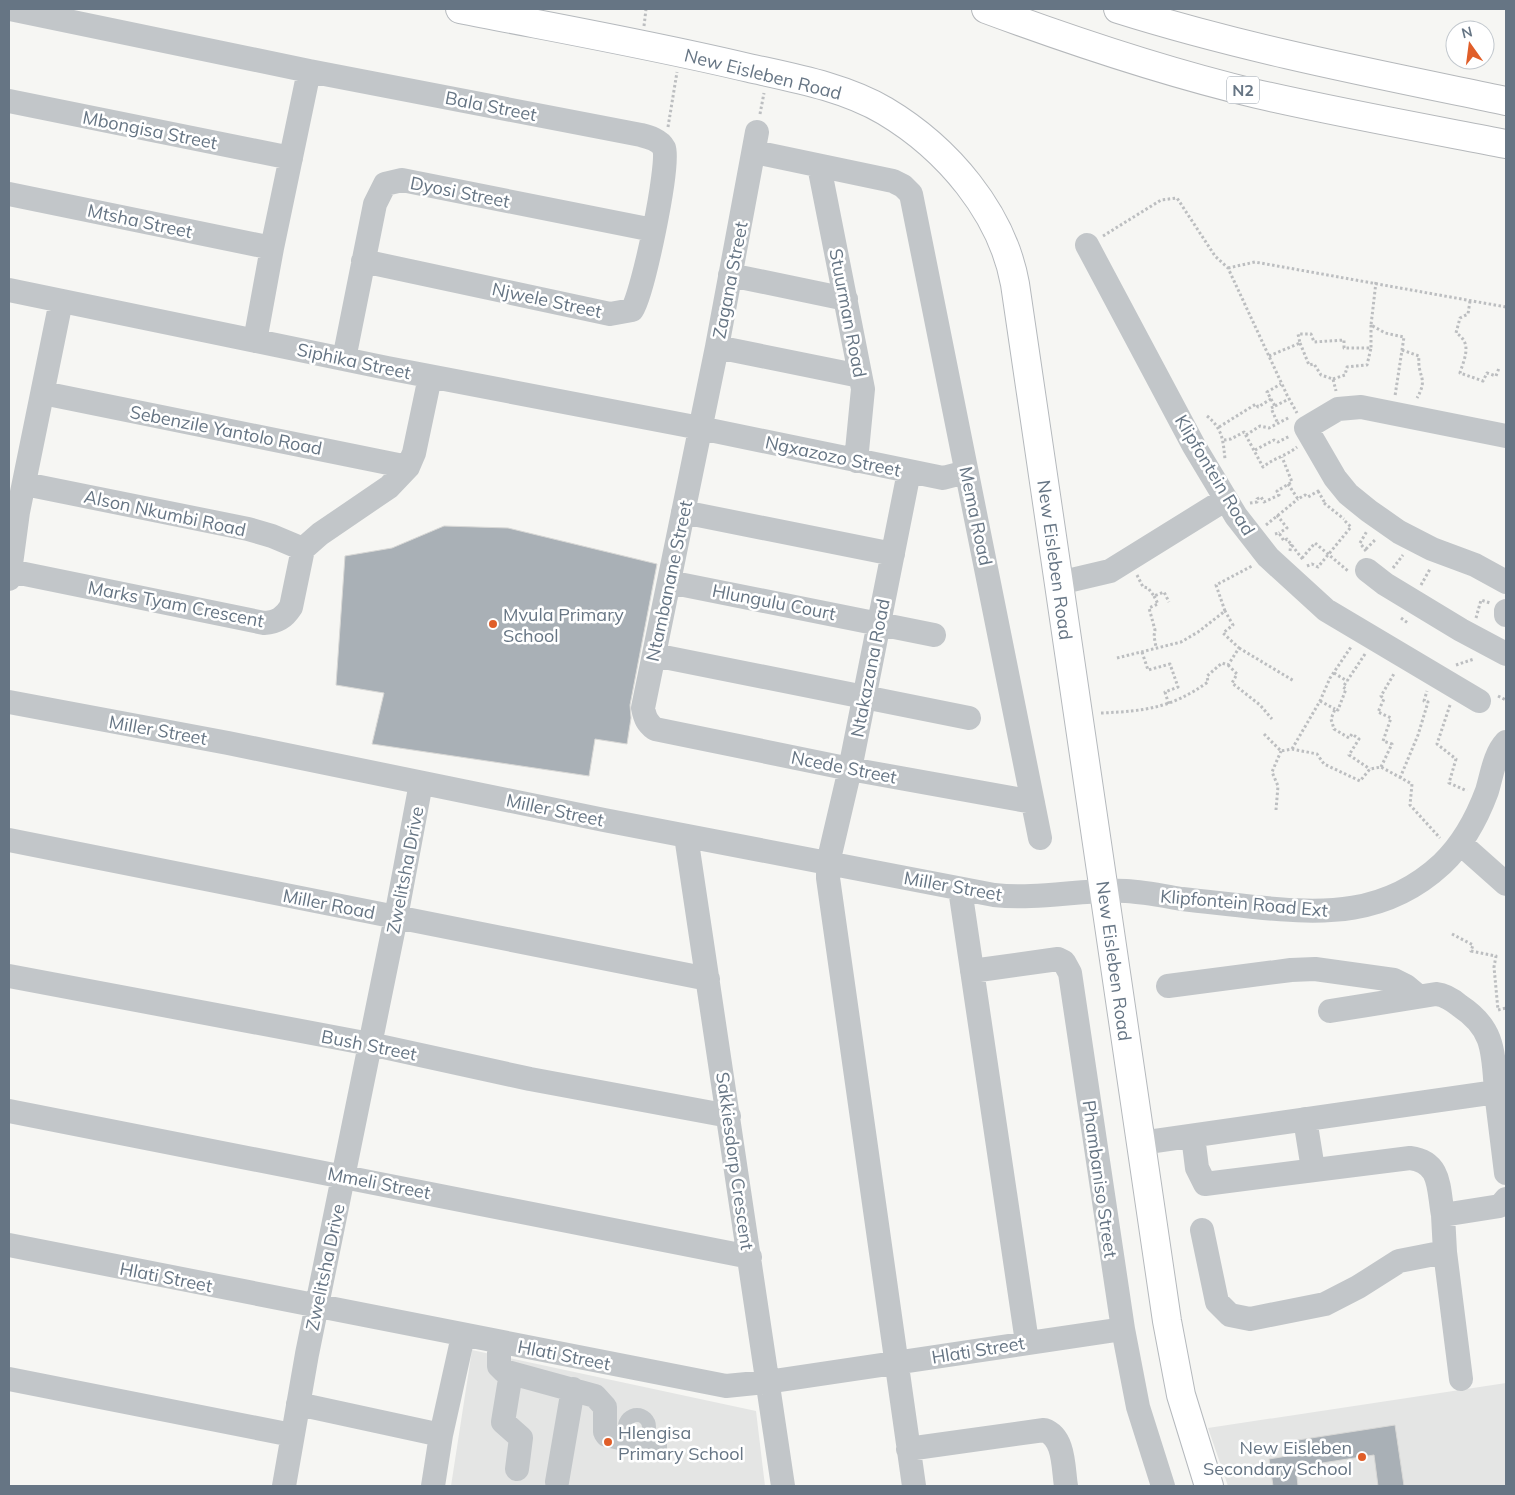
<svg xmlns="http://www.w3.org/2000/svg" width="1515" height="1495" font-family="Mulish,sans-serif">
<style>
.built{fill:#e4e5e4}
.building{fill:#a9b0b6;stroke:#d8d8d6}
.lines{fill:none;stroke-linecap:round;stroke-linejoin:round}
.major-casing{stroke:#b5b9bd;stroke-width:30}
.highway-casing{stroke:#b5b8bb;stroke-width:30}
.path{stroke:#bcbec0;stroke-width:3;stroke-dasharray:2.5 2.5;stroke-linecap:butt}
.minor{stroke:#c2c6c9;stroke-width:24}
.major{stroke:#fff;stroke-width:28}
.highway{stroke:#fff;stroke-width:28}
.poi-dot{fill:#e05e29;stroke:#fff;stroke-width:2}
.labels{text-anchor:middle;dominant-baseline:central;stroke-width:5;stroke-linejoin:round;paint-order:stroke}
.shield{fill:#fff;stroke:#949ea9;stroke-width:1}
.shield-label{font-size:16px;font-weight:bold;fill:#667584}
.street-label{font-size:18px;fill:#667584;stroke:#fff}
.poi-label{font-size:18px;fill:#667584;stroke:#fff;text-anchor:start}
</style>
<rect width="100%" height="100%" fill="#f6f6f3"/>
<path class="built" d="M472 1350 756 1411 765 1486H451Z
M1506 1383V1486H1228L1208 1428Z"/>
<path class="building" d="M444 526 508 528 657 564 630 705 631 718 627 744 595 739 589 776 372 744 384 693 336 685 345 556 392 548Z
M1395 1425 1404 1486H1378L1374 1455 1296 1467 1298 1486H1273L1269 1459 1287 1456 1285 1442Z"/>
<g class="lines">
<g class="major-casing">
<path id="major" d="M460 9C556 28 653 45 749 68 794 78 844 87 885 111 947 148 1002 212 1015 284L1167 1321 1181 1395 1209 1486"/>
</g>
<g class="highway-casing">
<path id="highway" d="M986 9C1075 42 1165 72 1257 94 1340 113 1423 128 1506 144
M1118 9C1245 49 1376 74 1506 101"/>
</g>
<path class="path" d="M644 26 646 9
M760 114 764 93
M668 127 677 72
M1103 236 1161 200 1177 198 1215 256 1228 268 1287 395 1297 413
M1228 268 1255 262 1506 307
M1376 282 1371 325 1385 333 1404 337 1395 396
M1470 301 1468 314 1460 318 1456 333C1473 343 1464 359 1460 373L1483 381 1487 373 1496 376 1499 368
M1300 343 1309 365 1314 364 1321 375 1333 379 1336 391
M1402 350 1419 356C1417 378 1429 377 1417 398
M1269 356 1300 343 1298 334H1311L1314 342 1344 340V348H1371V325
M1333 379 1345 375 1347 367 1367 365 1371 348
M1271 399 1275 406 1271 408 1278 424
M1275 406 1289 399
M1207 416C1223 429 1223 441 1225 459
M1219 427 1256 404 1258 407 1271 399 1267 392 1281 384
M1246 435 1260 426 1269 428 1290 417
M1224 440 1231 439 1244 432 1263 467C1274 458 1286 456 1297 447
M1255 450 1274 440 1278 442 1290 436
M1288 484 1298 499 1305 495 1308 497 1320 490
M1318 491 1325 503
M1250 503 1257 502V499L1261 497 1264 502 1279 495 1277 491 1292 482 1282 457
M1324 503 1344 519
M1277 515 1287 528 1279 533
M1266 525 1298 499
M1275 534 1279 533 1284 541 1287 539 1304 561
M1366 549 1376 539
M1290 551 1291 544
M1366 551 1360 543 1367 531
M1302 558 1315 543 1348 571
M1307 566 1312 564 1318 567 1351 527 1344 520
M1393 568 1403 555
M1137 575 1143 587 1148 588 1154 596 1164 592 1169 602
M1421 585 1430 569
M1154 596 1158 604 1149 608 1155 630 1154 636 1156 647
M1401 618 1408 623
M1476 618 1481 600 1490 603
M1239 648 1294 681
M1142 652 1148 670 1170 664 1178 687 1165 692 1169 705
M1365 654 1343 687 1346 689 1338 710 1335 709 1331 719 1334 729 1349 738 1352 734 1359 739 1349 755 1370 769
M1117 658 1181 642 1198 632 1225 611 1216 585 1252 566
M1228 665 1237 674 1232 683 1260 705 1272 719
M1456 665 1474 659
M1334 673 1347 681
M1498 696 1506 700
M1320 701 1335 709
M1450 705 1437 744 1456 759 1449 783 1467 791
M1101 713C1146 711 1171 708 1208 682L1207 676 1222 663 1228 665 1239 648 1223 633 1233 625 1225 611
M1264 734 1281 751 1292 749 1317 754 1324 764 1360 781 1370 769 1381 767 1412 784 1410 805 1440 838
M1292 749 1320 701 1330 678 1351 647
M1381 767 1392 744 1383 741 1391 718 1378 712 1384 699 1381 696 1395 672
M1400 778 1418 735 1428 702 1424 701 1427 691
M1276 810 1278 786 1272 772 1281 751
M1452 934 1473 945 1471 951 1496 956 1494 967 1498 1010 1506 1008"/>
<path class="minor" d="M10 9 309 71 641 135C649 137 660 140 664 148 670 165 643 293 632 310L610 314 363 261
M9 101 291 158
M757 132 717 347 643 708C645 718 647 723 655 729L850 769 1033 802
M755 152 893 181 903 186 911 194 1040 838
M819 166 863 389 856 461
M9 194 272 248
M1087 245 1194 446 1236 516 1268 557 1326 610 1479 701
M730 275 846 299
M9 290 387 368 700 428 943 478 966 472
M255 341 272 248 309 71
M717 347 860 376
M344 359 375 204 385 184 402 180 653 230
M43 393 408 467
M1506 436 1361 407 1338 409 1306 428 1335 478 1348 494 1369 511 1399 532 1432 549 1475 565 1506 582
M909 472 850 769 828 863V878L914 1486
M25 484 248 529 272 536 303 549
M683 512 893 554
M1367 570 1385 584 1461 630 1506 654
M10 571 264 623C277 622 284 618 291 607L303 549 320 534 389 487 408 467 414 453 430 377
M9 579 18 512 61 301
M669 582 934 635
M1059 583 1110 571 1226 499
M1506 611V615
M654 655 969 718
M9 702 228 743 604 820 994 895C1039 900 1082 889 1126 891 1145 892 1164 896 1182 899 1206 902 1230 904 1254 907 1324 914 1386 916 1442 864 1463 844 1477 818 1487 791 1492 775 1494 755 1506 742
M686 836 783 1486
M9 840 708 979
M1461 844 1506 884
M960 889 1027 1342
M972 971 1058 959 1064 962 1070 973 1123 1329 1138 1407 1163 1486
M9 976 370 1044 530 1079 729 1116
M1168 986 1291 970 1315 969 1394 980 1406 986 1418 996
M1330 1011 1436 994C1446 995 1453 1000 1460 1006 1495 1029 1493 1053 1496 1092
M9 1111 750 1257
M1305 1119 1313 1169
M1193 1136 1197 1168 1205 1184 1410 1158C1442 1162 1438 1189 1443 1215L1500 1206 1506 1199
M1141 1143 1496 1092 1506 1173
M1202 1230 1217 1302 1230 1315 1250 1319 1325 1304 1358 1287 1399 1261 1445 1252 1443 1215
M9 1245 726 1386 767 1382 1123 1329
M1445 1252 1461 1379
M499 1343V1366L504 1371 595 1396 605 1407V1432L607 1435 655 1446
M511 1373 503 1422 521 1438 517 1469
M9 1379 292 1435
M298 1404 441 1435
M630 1427a7 7 0 1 1 14 0a7 7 0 1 1-14 0Z
M908 1449 1044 1430C1065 1437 1063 1468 1066 1486
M557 1482 573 1389
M284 1486 307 1354 396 917 421 783
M433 1486 441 1435 463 1336"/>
<use href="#major" class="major"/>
<use href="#highway" class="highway"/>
</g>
<g class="poi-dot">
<circle cx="493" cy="624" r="5"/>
<circle cx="608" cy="1442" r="5"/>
<circle cx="1362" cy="1457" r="5"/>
</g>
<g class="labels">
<rect class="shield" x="1227" y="76.5" width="32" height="27" rx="4"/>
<g class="shield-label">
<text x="1243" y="90">N2</text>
</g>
<g class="street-label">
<text transform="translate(763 74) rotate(14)">New Eisleben Road</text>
<text transform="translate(491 106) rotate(11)">Bala Street</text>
<text transform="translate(150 130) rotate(11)">Mbongisa Street</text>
<text transform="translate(460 192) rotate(11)">Dyosi Street</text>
<text transform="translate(140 221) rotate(12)">Mtsha Street</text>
<text transform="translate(730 280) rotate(-79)">Zagana Street</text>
<text transform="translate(547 300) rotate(12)">Njwele Street</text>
<text transform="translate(848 313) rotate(79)">Stuurman Road</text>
<text transform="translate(354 361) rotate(12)">Siphika Street</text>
<text transform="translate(226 430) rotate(11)">Sebenzile Yantolo Road</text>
<text transform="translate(833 456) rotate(12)">Ngxazozo Street</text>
<text transform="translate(1215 475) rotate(59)">Klipfontein Road</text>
<text transform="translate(165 513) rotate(12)">Alson Nkumbi Road</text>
<text transform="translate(976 516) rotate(78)">Mema Road</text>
<text transform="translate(1055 560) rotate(82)">New Eisleben Road</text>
<text transform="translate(669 581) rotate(-78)">Ntambanane Street</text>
<text transform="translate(774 602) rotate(11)">Hlungulu Court</text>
<text transform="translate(176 604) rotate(11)">Marks Tyam Crescent</text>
<text transform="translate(870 668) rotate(-79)">Ntakazana Road</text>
<text transform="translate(158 730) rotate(10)">Miller Street</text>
<text transform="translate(844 767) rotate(11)">Ncede Street</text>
<text transform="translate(555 810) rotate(12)">Miller Street</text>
<text transform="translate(405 870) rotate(-79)">Zwelitsha Drive</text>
<text transform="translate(953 886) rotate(10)">Miller Street</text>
<text transform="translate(1244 903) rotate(5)">Klipfontein Road Ext</text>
<text transform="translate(329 904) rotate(11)">Miller Road</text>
<text transform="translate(1114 961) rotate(82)">New Eisleben Road</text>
<text transform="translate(369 1045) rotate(11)">Bush Street</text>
<text transform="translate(735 1161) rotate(82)">Sakkiesdorp Crescent</text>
<text transform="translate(1100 1179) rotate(82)">Phambaniso Street</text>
<text transform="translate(379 1183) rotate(11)">Mmeli Street</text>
<text transform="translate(325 1267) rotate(-78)">Zwelitsha Drive</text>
<text transform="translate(166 1277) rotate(11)">Hlati Street</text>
<text transform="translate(978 1350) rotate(-9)">Hlati Street</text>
<text transform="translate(564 1355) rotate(11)">Hlati Street</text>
</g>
<g class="poi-label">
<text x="503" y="614">Mvula Primary<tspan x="503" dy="21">School</tspan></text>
<text x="618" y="1432">Hlengisa<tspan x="618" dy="21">Primary School</tspan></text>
<text x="1352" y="1447" text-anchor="end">New Eisleben<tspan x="1352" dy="21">Secondary School</tspan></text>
</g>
</g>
<rect width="1515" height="1495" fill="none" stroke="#667584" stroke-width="20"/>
<g transform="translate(1470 45) rotate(346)"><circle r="24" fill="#ffffff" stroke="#c2c8ce"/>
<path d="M0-4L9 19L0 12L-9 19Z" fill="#e05e29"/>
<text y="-8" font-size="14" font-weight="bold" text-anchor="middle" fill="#667584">N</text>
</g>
</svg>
